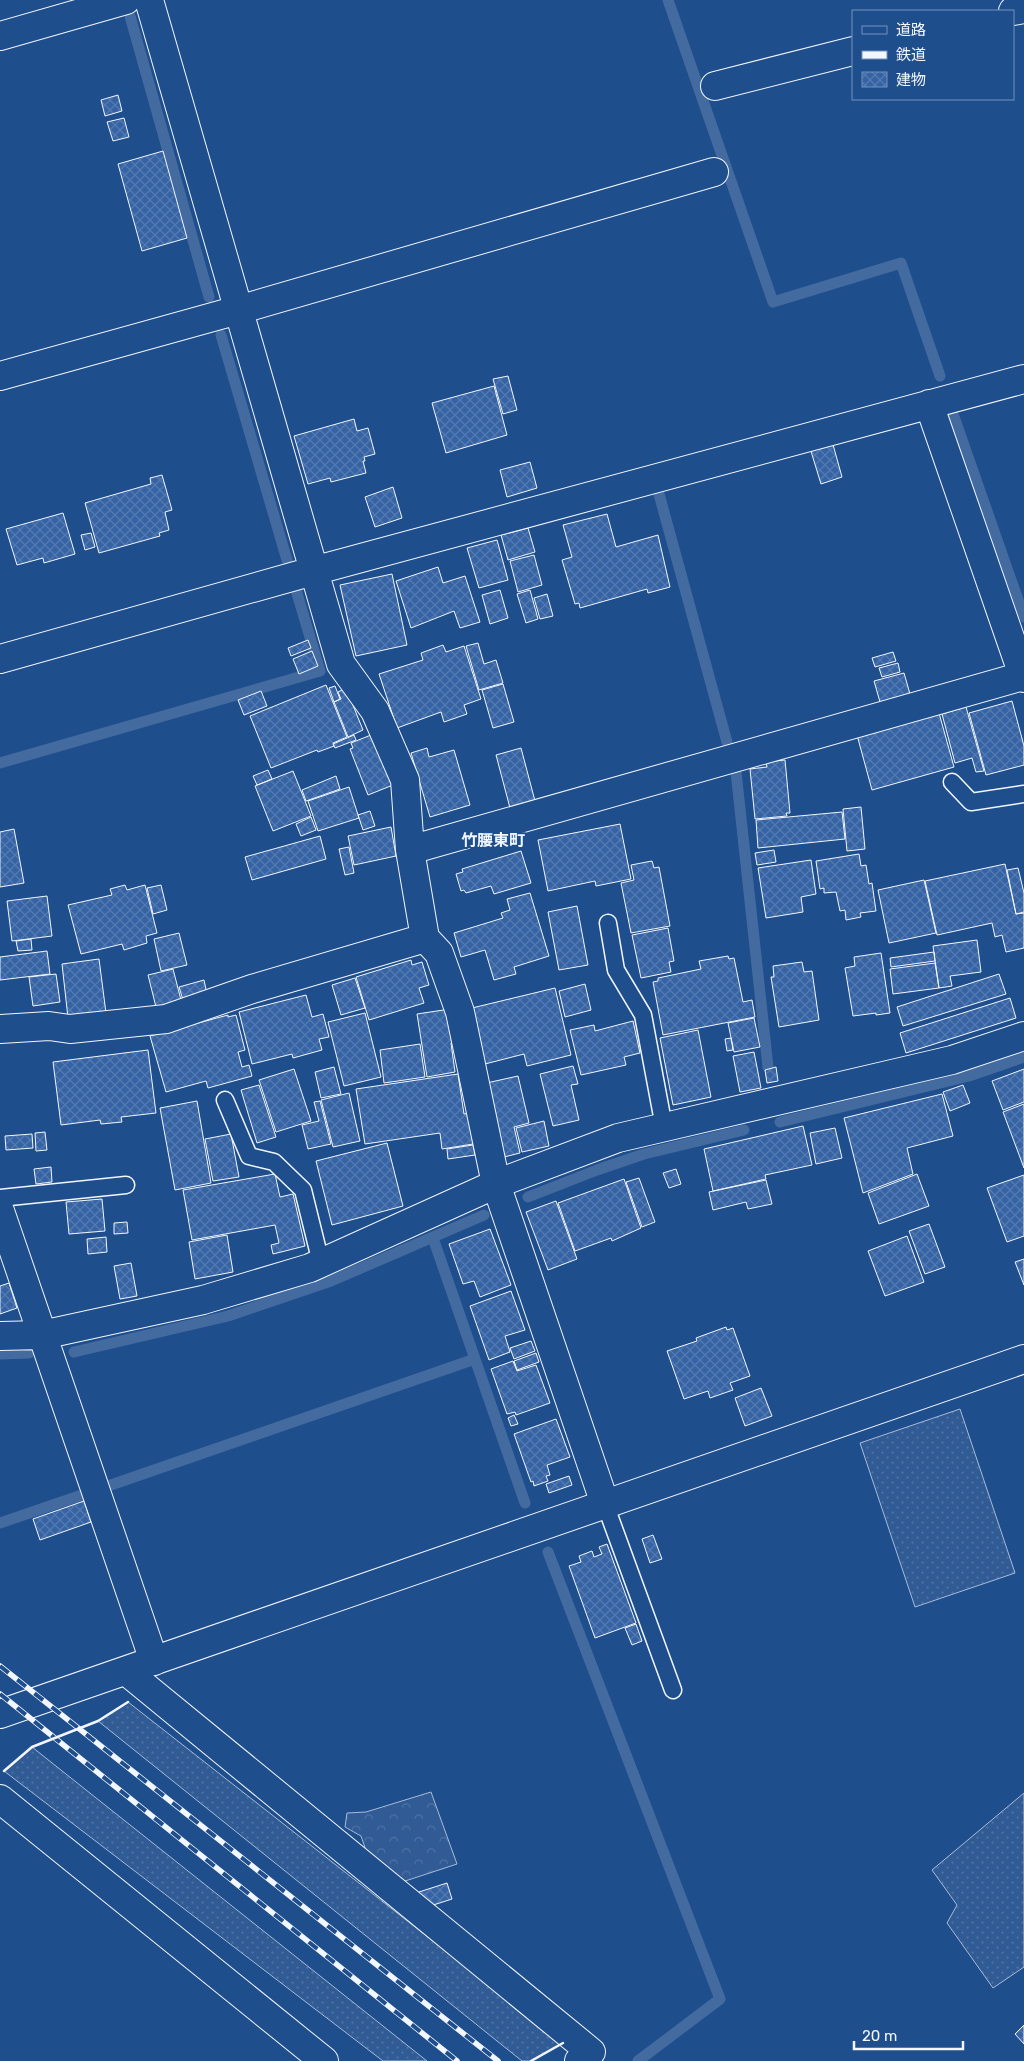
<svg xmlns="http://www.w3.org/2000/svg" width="1024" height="2061" font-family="Rubik,'Noto Sans JP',sans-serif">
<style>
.grass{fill:url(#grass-dots);stroke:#a8bbd7}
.forest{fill:url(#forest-crowns);stroke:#a8bbd7}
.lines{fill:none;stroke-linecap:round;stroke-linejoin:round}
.stream{stroke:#446ba0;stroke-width:11}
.building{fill:url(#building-cross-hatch);stroke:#f2f6ff}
.lane-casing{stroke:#f2f6ff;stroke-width:19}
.street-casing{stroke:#f2f6ff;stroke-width:30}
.secondary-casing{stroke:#f2f6ff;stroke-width:30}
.lane{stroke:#1f4e8c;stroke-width:16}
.street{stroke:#1f4e8c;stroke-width:28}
.secondary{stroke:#1f4e8c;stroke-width:28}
.rail-casing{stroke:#f2f6ff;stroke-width:5.5}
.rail{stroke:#1f4e8c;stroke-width:4;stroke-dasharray:11;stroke-linecap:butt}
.wall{stroke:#f2f6ff;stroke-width:2.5}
.labels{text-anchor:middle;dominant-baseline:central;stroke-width:4;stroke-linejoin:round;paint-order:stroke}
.quarter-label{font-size:16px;font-weight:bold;fill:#f2f6ff;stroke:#1f4e8c}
</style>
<defs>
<pattern id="grass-dots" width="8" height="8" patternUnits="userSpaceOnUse" patternTransform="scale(1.25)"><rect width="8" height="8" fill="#305b95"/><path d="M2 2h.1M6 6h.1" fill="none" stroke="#4e73a5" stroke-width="1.8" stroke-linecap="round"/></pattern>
<pattern id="forest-crowns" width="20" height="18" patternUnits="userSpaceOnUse" patternTransform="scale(1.25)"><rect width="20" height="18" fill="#305b95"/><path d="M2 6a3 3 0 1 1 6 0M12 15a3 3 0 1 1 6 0" fill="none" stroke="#4e73a5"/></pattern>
<pattern id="building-cross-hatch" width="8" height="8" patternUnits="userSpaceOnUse" patternTransform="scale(1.25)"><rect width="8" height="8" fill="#3563a3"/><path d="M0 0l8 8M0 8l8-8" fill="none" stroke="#537ab1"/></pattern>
</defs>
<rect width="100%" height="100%" fill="#1f4e8c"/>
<path class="grass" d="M960 1409 1015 1573 915 1607 860 1443Z
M128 1702 563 2043 531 2061H522L98 1721Z
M32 1747 427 2061H383L4 1771Z
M1024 1793V1967L993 1988 947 1923 957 1905 932 1870Z"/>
<path class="forest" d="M431 1792 457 1864 396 1884 370 1862 361 1836 345 1827 347 1813 366 1812Z"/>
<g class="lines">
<path class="stream" d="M668 0 773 302 901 263 940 376
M130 16 209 297
M221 335 287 560
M952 411 1024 617
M659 494 727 742
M0 763 320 671 296 590
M736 772 768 1067
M780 1122 969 1076 1024 1057
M528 1197 597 1170 644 1154 744 1130
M433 1238 525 1503
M74 1352 228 1316 331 1281 484 1215
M0 1354 29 1353
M108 1486 475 1359
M0 1523 82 1495
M548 1552 720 1999 638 2061"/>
</g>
<path class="building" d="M118 95 122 111 105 116 101 100Z
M124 118 129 137 113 141 107 122Z
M163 151 187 238 142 251 118 164Z
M508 376 517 410 503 414 493 379Z
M494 386 507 435 446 453 432 403Z
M354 419 357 431 368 428 375 454 364 457 365 461H363L366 473 331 482 330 478 308 484 294 436Z
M832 441 842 477 821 484 810 448Z
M530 462 537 488 507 497 500 470Z
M162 475 172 510 165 512 169 530 159 533 160 536 99 553 85 503 151 484 150 478Z
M393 487 402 518 375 527 365 497Z
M63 513 75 554 44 563 43 558 17 565 6 529Z
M607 514 616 547 658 535 670 587 648 593 647 589 580 608 579 603 575 604 562 560 572 557 563 525Z
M528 528 535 552 508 560 501 535Z
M91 533 95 547 85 550 81 535Z
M497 540 508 580 479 588 467 548Z
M534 555 542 585 518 592 510 561Z
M438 567 443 583 465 576 480 622 460 628 454 611 411 628 396 581Z
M392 574 407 645 356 656 340 585Z
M500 590 508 618 490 624 482 595Z
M530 590 538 619 526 623 517 594Z
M547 594 553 616 540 619 534 598Z
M308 640 311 648 291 656 288 648Z
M478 643 484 664 496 660 503 683 479 690 466 646Z
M443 645 446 652 464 646 481 699 464 705 467 714 444 722 441 712 397 728 379 674 423 660 421 653Z
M312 651 318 666 299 674 293 659Z
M893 652 896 661 875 667 872 658Z
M898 663 900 672 882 677 879 668Z
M904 673 910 694 880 702 874 681Z
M503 684 514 722 493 728 482 690Z
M326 685 347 737 333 743 334 746 318 752 317 750 271 768 250 716Z
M335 686 340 699 334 702 329 688Z
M346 688 363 730 348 737 334 702 341 699 338 692Z
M261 691 267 706 244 715 238 700Z
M1012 701 1024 746V765L986 775 969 713Z
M966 707 984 771 976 772 972 758 955 763 942 714Z
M939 713 954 767 872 790 857 735Z
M354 735 356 740 335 748 333 744Z
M371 735 393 785 368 795 350 749 353 748 351 743Z
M427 748 429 757 454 750 470 805 430 817 411 753Z
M521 748 535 801 510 808 496 755Z
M785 760 790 813H786L787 816 755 819 750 769 767 767 766 762Z
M268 770 272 779 257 785 253 776Z
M293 771 311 816 273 831 255 786Z
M336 776 340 789 306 801 302 790Z
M349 787 359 818 318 831 308 801Z
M861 807 865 849 847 851 843 809Z
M370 811 375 826 363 830 358 815Z
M842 812 845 839 758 848 756 820Z
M311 817 316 830 301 836 296 824Z
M620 824 631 879 596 886 595 881 548 891 538 840Z
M391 827 396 856 354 865 348 836Z
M14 829 24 883 0 887V832Z
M320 836 326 859 252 880 245 857Z
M349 847 354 873 345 875 339 849Z
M774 850 776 862 757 865 755 853Z
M521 851 531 883 494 894 491 886 466 893 464 890 461 891 456 874 463 872 462 869Z
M859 854 861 866 866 865 869 884 872 883 876 911 860 913 861 917 846 920 845 910 840 911 836 892 824 893V888L820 889 816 861Z
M811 860 816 894 801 897 803 912 766 918 758 868Z
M652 861 654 868 659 867 670 926 631 933 621 883 634 880 631 865Z
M1005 864 1016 914 1024 913V948L1006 952 1002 935 995 937 992 923 937 935 925 881Z
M1018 868 1024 893V912L1016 914 1007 870Z
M924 880 936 933 889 943 878 890Z
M125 885 127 890 145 885 157 933 146 936 147 943 124 950 122 944 81 954 68 905 112 895 110 889Z
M161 885 167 910 153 914 147 888Z
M530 893 549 956 514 967 516 974 494 980 485 950 461 957 454 933 503 918 501 913 510 910 507 899Z
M47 896 52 936 12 941 7 901Z
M577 906 588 965 559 970 548 912Z
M668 928 674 961 669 962 671 972 641 978 632 935Z
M179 933 187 965 161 971 154 939Z
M31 939 32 950 18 951 16 941Z
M977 940 981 972 950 976 952 986 939 988 933 946Z
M47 951 50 974 0 980V957Z
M934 952 935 961 891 967 890 958Z
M881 953 890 1013 876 1015V1013L853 1016 845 968 855 966 854 957Z
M728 956 729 959 734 958 743 1002 752 1000 755 1017 663 1035 653 982 658 981V978L701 969 699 961Z
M99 959 106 1013 68 1018 62 964Z
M411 960 412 965 422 962 429 985 419 988 424 1003 369 1020 356 977Z
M802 962 804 972 812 971 819 1020 779 1027 771 977H774L773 966Z
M935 963 939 988 893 994 890 969Z
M173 969 181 1000 156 1007 148 975Z
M56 974 60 1002 33 1006 29 977Z
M999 974 1006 994 903 1026 897 1007Z
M355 978 365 1008 341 1015 332 985Z
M204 980 207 994 183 1000 179 987Z
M585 984 591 1010 565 1017 559 991Z
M555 988 571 1055 527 1066 524 1054 485 1064 472 1008Z
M306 995 312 1017 323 1014 329 1037 319 1039 322 1050 293 1058 292 1054 252 1064 239 1012Z
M1010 998 1016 1018 906 1053 900 1033Z
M450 1009 455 1043H451L455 1072 427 1077 417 1014Z
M365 1013 381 1077 344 1086 328 1022Z
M228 1015V1017L236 1015 245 1050 238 1052 242 1067 249 1065 252 1076 208 1088 206 1081 166 1092 150 1036Z
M754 1018 760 1047 734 1052 728 1023Z
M633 1021 640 1053 624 1057 626 1065 581 1075 570 1030 594 1025 595 1031Z
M698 1030 711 1097 673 1105 660 1038Z
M731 1038 733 1050 727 1051 725 1039Z
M420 1044 425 1077 384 1083 380 1050Z
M148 1050 156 1113 121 1117 122 1122 101 1124 100 1120 61 1125 53 1062Z
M754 1052 761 1088 740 1092 733 1056Z
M573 1066 578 1084 571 1085 579 1120 553 1126 540 1074Z
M334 1067 341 1094 321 1098 315 1072Z
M776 1067 778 1081 767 1083 765 1070Z
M294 1069 311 1121 276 1132 259 1080Z
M1024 1069V1102L1003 1110 992 1081Z
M458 1074 464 1114 468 1113 473 1144 442 1149 440 1133 365 1144 356 1089Z
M518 1076 529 1123 514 1127 520 1153 500 1158 482 1084Z
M259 1085 276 1137 257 1143 241 1090Z
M963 1085 970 1103 950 1111 943 1092Z
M349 1093 360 1141 333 1147 321 1100Z
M942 1094 953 1136 907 1148 913 1174 863 1193 844 1118Z
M197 1101 211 1183 175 1190 160 1108Z
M320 1101 331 1144 308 1149 302 1125 319 1121 314 1102Z
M1024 1104V1168L1003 1112Z
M544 1121 549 1146 522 1152 516 1128Z
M803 1126 812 1165 765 1175 766 1179 713 1191 704 1149Z
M835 1128 842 1158 816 1164 810 1133Z
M45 1132 47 1150 36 1151 35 1133Z
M32 1134 33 1148 6 1150 5 1136Z
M231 1134 239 1177 213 1181 205 1139Z
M387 1143 403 1206 332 1225 316 1161Z
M473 1145 475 1155 448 1159 447 1149Z
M51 1167 52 1182 36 1184 34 1169Z
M676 1169 681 1184 669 1188 663 1173Z
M275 1174 280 1197 293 1194 305 1246 273 1254 271 1245 279 1243 275 1225 192 1240 183 1190Z
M917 1174 929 1206 879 1224 868 1193Z
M1024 1175V1236L1007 1242 987 1188Z
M639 1178 655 1222 642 1227 626 1182Z
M624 1179 641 1228 612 1241 611 1238 575 1251 558 1203Z
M766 1180 772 1204 748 1209 746 1202 713 1210 709 1192Z
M102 1199 105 1231 69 1234 66 1202Z
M556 1201 577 1259 548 1270 526 1212Z
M127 1222 128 1233 114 1234V1223Z
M929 1224 945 1267 925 1274 909 1231Z
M490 1229 511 1285 480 1297 474 1281 463 1284 449 1244Z
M227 1235 233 1272 195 1279 189 1242Z
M907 1236 924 1282 885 1296 868 1251Z
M106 1237 107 1252 88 1254 87 1239Z
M1024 1259V1285L1015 1262Z
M131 1263 137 1296 120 1299 114 1266Z
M9 1283 17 1308 0 1314V1286Z
M511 1291 525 1330 505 1336 510 1352 489 1360 470 1306Z
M726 1327 727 1330 733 1328 750 1376 730 1383 733 1390 710 1398 708 1391 684 1399 667 1351 697 1341 696 1338Z
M531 1341 535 1351 514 1359 510 1348Z
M536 1353 539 1362 517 1370 514 1361Z
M513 1361 517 1371 536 1365 550 1403 516 1415 515 1412 507 1414 491 1369Z
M761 1388 772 1416 745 1426 735 1398Z
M514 1415 518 1424 511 1426 508 1418Z
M556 1419 570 1457 547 1465 550 1475 546 1476 548 1481 534 1486 533 1481 531 1482 514 1434Z
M569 1476 572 1485 549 1493 546 1484Z
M84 1501 91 1522 40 1540 33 1519Z
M653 1535 662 1559 650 1563 642 1539Z
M607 1544 636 1623 595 1638 569 1566 581 1562 579 1556 592 1551 594 1557 602 1554 599 1547Z
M636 1624 642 1641 632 1645 625 1628Z
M447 1883 452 1899 424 1908 419 1892Z
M1024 2025V2044L1015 2034Z"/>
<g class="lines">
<g class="lane-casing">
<path id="lane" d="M952 782 971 802 1024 794
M608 923 616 970 643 1015 664 1127
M225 1100 249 1156 274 1162 303 1190 321 1263
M0 1198 126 1185
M605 1504 673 1690"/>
</g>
<g class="street-casing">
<path id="street" d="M149 0 341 664 375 711 405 780 410 850 425 938 439 953 460 1012 496 1184 605 1504
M1013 11 1024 9
M0 36 126 0
M715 86 853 51
M0 376 238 310 714 172
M929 404 1024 678
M0 659 313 571 1024 379
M410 850 1023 676
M0 1029 49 1026 70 1029 166 1019 252 989 425 938
M0 1211 154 1661
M0 1336 42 1335 203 1300 310 1268 496 1184 618 1138 952 1060 1024 1036
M126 1671 591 2052 579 2061"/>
</g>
<g class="secondary-casing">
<path id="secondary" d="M0 1714 1024 1359
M0 1799 324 2061"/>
</g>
<use href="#lane" class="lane"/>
<use href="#street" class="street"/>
<use href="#secondary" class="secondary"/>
<g class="rail-casing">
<path id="rail" d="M0 1666 498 2061
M0 1694 457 2061"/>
</g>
<use href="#rail" class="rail"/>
<path class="wall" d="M4 1771 32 1747 98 1721 128 1702
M531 2061 563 2043"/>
</g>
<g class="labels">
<g class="quarter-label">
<text x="493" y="840">竹腰東町</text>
</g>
</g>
<rect x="852" y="10" width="162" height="90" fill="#1f4e8c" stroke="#7391ba"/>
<rect x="862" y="26" width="25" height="8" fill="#1f4e8c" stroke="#7391ba"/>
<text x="896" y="35" font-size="15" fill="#f2f6ff">道路</text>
<rect x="862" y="51" width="25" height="8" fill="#f2f6ff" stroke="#7391ba"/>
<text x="896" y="60" font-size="15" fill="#f2f6ff">鉄道</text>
<rect x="862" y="72" width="25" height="15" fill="url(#building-cross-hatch)" stroke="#7391ba"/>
<text x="896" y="85" font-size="15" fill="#f2f6ff">建物</text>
<path d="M854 2041v8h109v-8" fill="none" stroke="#f2f6ff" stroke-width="2.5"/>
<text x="862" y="2041" font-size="15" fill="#f2f6ff" stroke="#1f4e8c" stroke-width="4" paint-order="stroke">20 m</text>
</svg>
